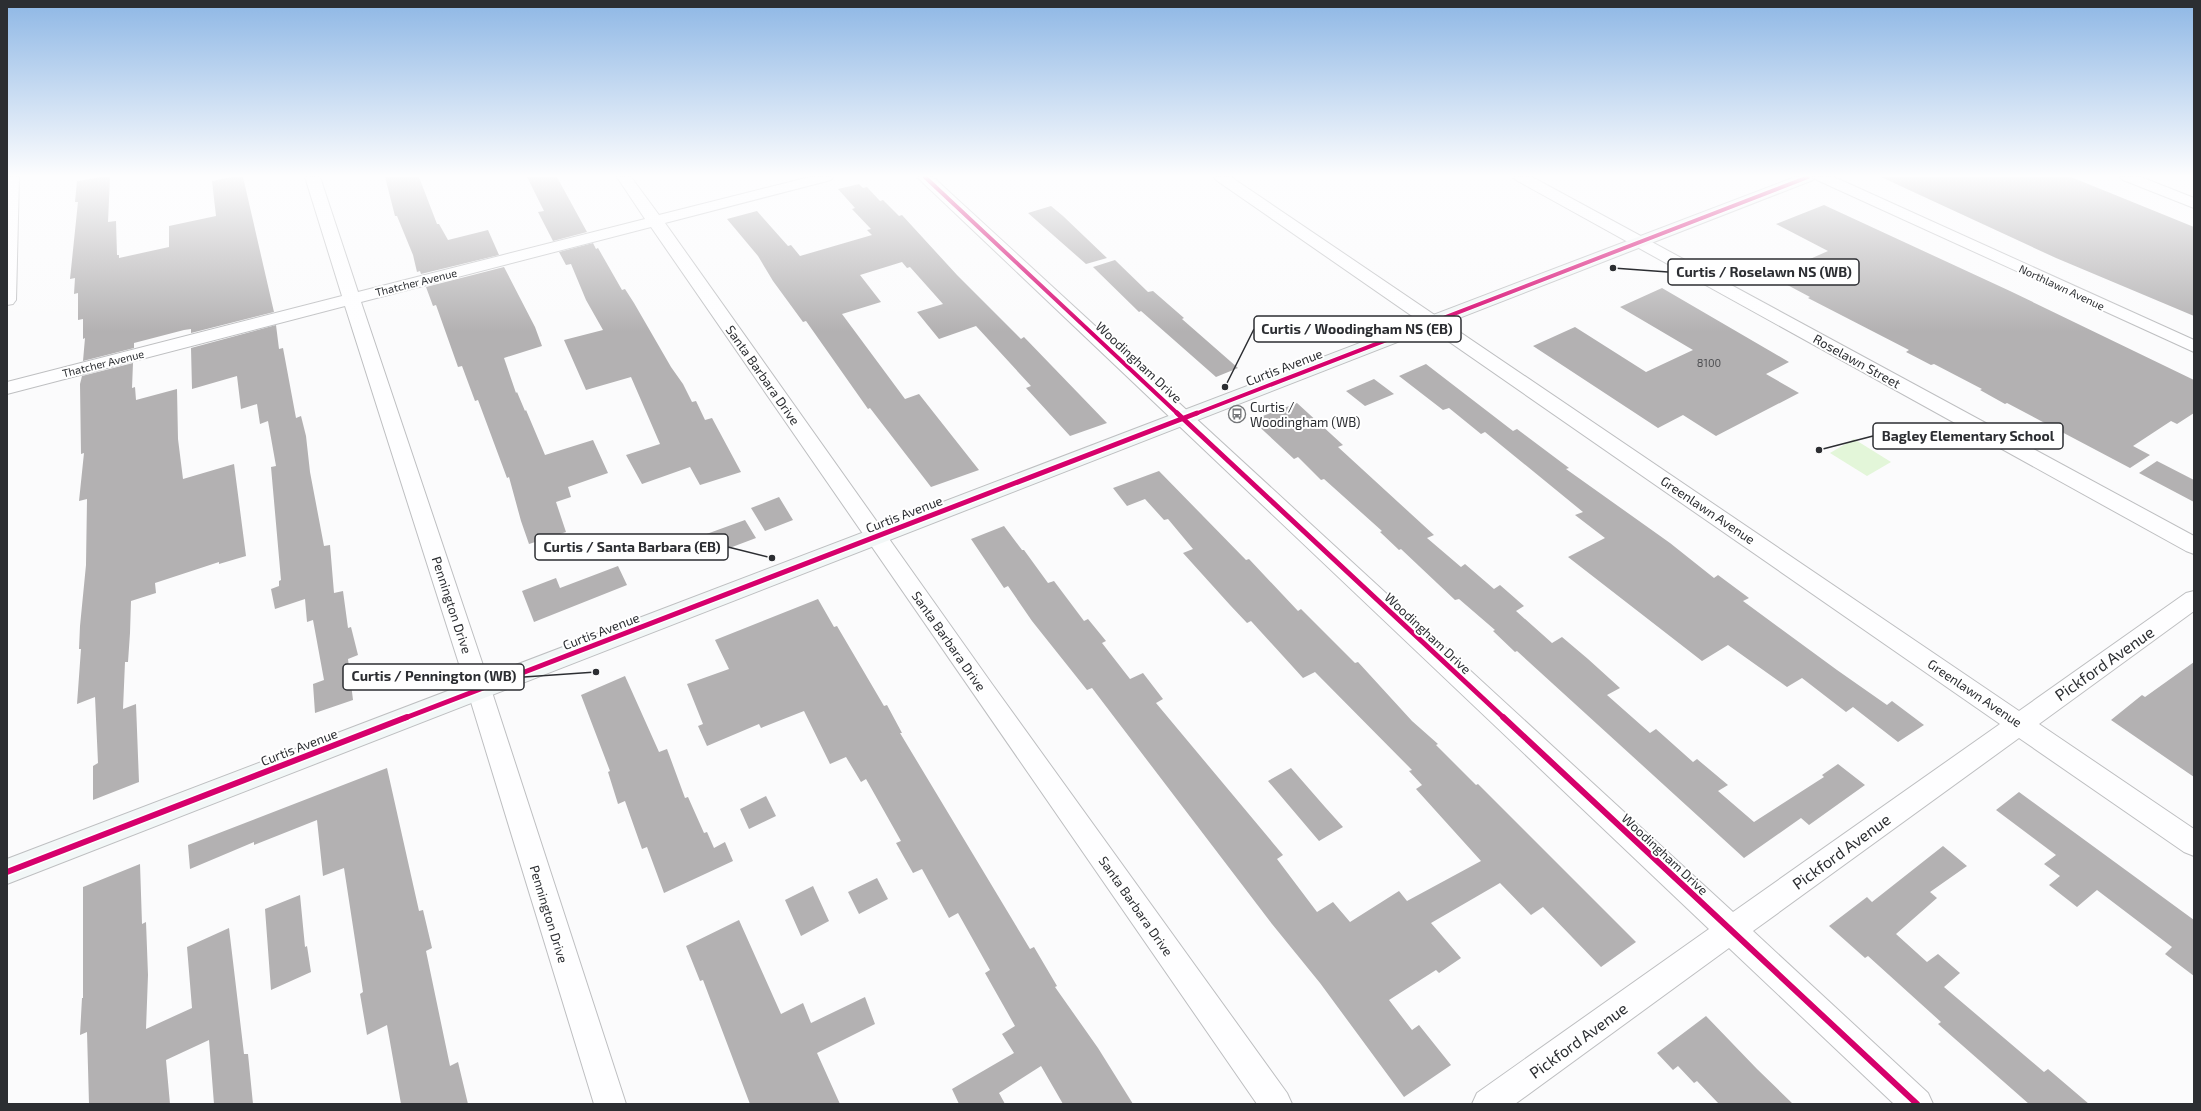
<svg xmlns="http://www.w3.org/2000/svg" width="2201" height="1111" font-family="'Exo 2',sans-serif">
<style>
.green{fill:#e3f6d9}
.building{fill:#b3b1b2}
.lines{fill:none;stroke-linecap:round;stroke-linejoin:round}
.street-casing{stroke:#bebfc1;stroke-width:2}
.secondary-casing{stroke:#bebfc1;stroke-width:2}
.street{fill:#fefeff;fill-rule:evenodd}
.secondary{fill:#f2f7f7;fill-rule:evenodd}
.cycleway-far2-casing{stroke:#fff;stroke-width:6}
.cycleway-far1-casing{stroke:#fff;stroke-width:8}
.cycleway-casing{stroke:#fff;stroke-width:9}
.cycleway-far2{stroke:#d6006c;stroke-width:4}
.cycleway-far1{stroke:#d6006c;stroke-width:5}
.cycleway{stroke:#d6006c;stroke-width:6}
.labels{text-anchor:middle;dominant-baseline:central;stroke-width:4;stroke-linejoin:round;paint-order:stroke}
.far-street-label{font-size:11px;fill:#2c2e32;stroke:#fff}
.number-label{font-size:11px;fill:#4e4f52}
.street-label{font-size:13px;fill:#2c2e32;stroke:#fff}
.poi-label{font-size:13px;fill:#2c2e32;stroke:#fff;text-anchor:start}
.near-street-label{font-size:16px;fill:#2c2e32;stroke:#fff}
.leader{fill:none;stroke:#2c2e32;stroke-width:1.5}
.callout-dot{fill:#2c2e32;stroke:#fff;stroke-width:1.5}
.callout{fill:#fff;stroke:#2c2e32;stroke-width:1.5}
.callout-label{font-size:14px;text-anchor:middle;font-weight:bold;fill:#2c2e32}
</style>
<rect width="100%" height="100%" fill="#fbfbfc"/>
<path class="green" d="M1854 439 1891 462 1867 476 1830 453Z"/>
<path class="building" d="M101 177H110L108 222 116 221 117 255H119V258L169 247V226L216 216 212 181 231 177H243L274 312 191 333V329L184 330 134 343V348L83 361 85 338 83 339V319L78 320V293L74 294 75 278 70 279 78 202H75L77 181Z
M385 177H419L437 224H439L448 240 488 230 499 255 421 274 420 271 417 272 413 255 397 216H395Z
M527 177H557L587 232 553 241 538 212 544 211Z
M1881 177H2071L2194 227V316L2056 258Z
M859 184 863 188 867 187 880 201 883 200 899 216 902 215 957 275 1021 339 1024 337 1107 423 1070 436 1026 388 1031 386 976 326 939 339 917 312 943 304 910 267 907 268 902 262 860 275 881 302 842 314 905 399 919 394 979 470 931 487 870 408 868 409 806 321 803 322 773 281 758 256 727 219 757 211 788 246 791 245 800 256 872 235 867 230 871 229 852 209 855 208 838 189Z
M1824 205 2010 291 2194 380V413L2177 424 2171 421 2133 446 2150 455 2130 468 2007 403 2005 404 1980 390 1982 389 1934 364 1931 365 1906 352 1909 350 1808 298 1810 297 1778 280 1808 267 1801 263 1828 251 1776 224Z
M1051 206 1063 216 1107 258 1086 264 1028 213Z
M593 243 596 249 598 248 622 290 625 289 634 303 671 367 683 384 692 402 696 401 705 420 712 418 741 472 700 485 690 467 642 484 626 455 660 444 631 377 586 390 564 340 603 330 586 300 571 264 566 265 559 252Z
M1115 260 1148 292 1153 291 1184 318 1182 319 1238 368 1216 377 1141 311 1139 312 1093 267Z
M504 267 535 327 542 346 504 358 516 393 517 392 525 411 526 410 545 455 593 440 608 473 568 487 571 497 556 502 566 532 529 544 521 521 509 477 507 478 478 400 475 401 462 366 458 367 436 305 433 306 426 287Z
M1662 288 1789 362 1766 374 1799 393 1716 436 1683 415 1658 428 1533 346 1575 327 1646 372 1693 350 1620 307Z
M276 325 279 349 283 348 296 418 301 416 306 436 310 472 324 546 330 545 334 593 343 591 348 628 351 627 358 655 348 659 353 700 315 713 313 684 324 680 313 620 307 622 305 599 275 609 271 589 279 586V581L281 580 271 467 276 466 268 421 260 424 257 404 241 409 237 376 192 389 191 348Z
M133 363 132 388 135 387 136 400 177 389 178 439 183 479 234 464 246 556 219 564V562L155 583 156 593 131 601 130 633 128 662H125L123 709 136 704 139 782 93 800V766L98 763 95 697 77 704 81 649H79L80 626 86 565 87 499 79 501 84 453 81 454 80 384 82 376Z
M1426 364 1513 431 1517 429 1569 468 1566 469 1670 543 1714 578 1718 575 1749 598 1743 601 1837 670 1887 705 1892 701 1924 725 1898 742 1853 707 1846 712 1802 678 1787 687 1728 645 1702 661 1568 557 1605 538 1575 515 1583 512 1485 432 1481 434 1449 408 1443 410 1399 376Z
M1374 379 1394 394 1365 406 1346 391Z
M1297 403 1343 445 1338 447 1434 535 1427 538 1461 567 1465 564 1494 589 1500 585 1524 606 1516 611 1552 643 1562 637 1588 659 1620 688 1607 695 1650 733 1656 729 1693 762 1697 759 1728 785 1718 791 1754 822 1824 777 1822 775 1838 764 1865 785 1809 825 1801 818 1744 858 1517 651 1515 652 1493 631 1495 630 1459 599 1455 600 1401 549 1399 550 1380 532 1382 531 1324 479 1321 480 1298 457 1294 459 1252 420Z
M2157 461 2194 480V502L2139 473Z
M1159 471 1246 560 1249 559 1298 611 1301 609 1355 663 1358 662 1412 721 1438 744 1436 745 1476 785 1478 784 1636 942 1601 967 1543 907 1531 915 1500 883 1431 923 1461 958 1439 973 1436 970 1389 1000 1412 1030 1419 1025 1451 1065 1404 1097 1320 983 1272 924 1092 688 1087 690 1032 621 1008 586 1004 588 971 539 1004 526 1022 550H1024L1048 583 1054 581 1084 621 1088 619 1106 641 1102 643 1130 679 1143 673 1163 699 1156 703 1283 855 1277 859 1317 912 1333 902 1350 922 1399 891 1407 901 1481 861 1416 789 1422 785 1409 771 1412 770 1315 672 1303 678 1251 621 1247 623 1230 605 1183 553 1193 549 1168 519 1164 520 1145 499 1127 506 1113 488Z
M779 497 793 520 765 531 751 508Z
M745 520 756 538 711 555 701 536Z
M618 566 627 585 534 622 522 591 556 578 560 588Z
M818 599 834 627 837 626 884 706 887 705 902 733H900L1030 949 1034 947 1057 986 1055 987 1098 1048 1133 1104H1063L1041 1066 999 1093 1005 1104H959L952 1089 1014 1053 1002 1034 1015 1026 985 973 990 970 958 913 949 918 922 869 913 873 896 843 901 841 866 779 861 782 846 757 830 764 804 711 761 728 759 724 707 746 698 726 703 724 687 684 729 669 715 640Z
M2194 662V777L2111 720 2142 695 2145 697Z
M625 676 659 752 667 749 685 798 688 797 704 833 707 832 714 848 725 842 733 861 664 893 647 847 642 849 625 801 618 804 608 772 610 771 581 695Z
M387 768 419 911 423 910 432 948 426 951 450 1066 458 1062 468 1104H401L387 1025 367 1035 360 994 363 992 344 868 323 876 317 820 254 845V842L190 869 188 845Z
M1291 768 1325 807 1343 827 1319 841 1268 781Z
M2019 792 2194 920V976L2165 954 2172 947 2097 890 2077 907 2049 885 2060 876 2044 864 2056 855 1996 810Z
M766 796 776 816 749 829 740 809Z
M1943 846 1967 866 1930 892 1937 898 1896 934 1927 962 1938 954 1960 973 1944 987 2044 1072 2048 1069 2089 1104H2029L1938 1024 1941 1022 1868 956 1865 958 1829 926 1867 897 1872 902Z
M140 864 142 924 146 922 148 975 146 1029 192 1008 187 947 229 928 244 1054H248L253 1104H214L209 1040 166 1060 170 1104H89L87 1032 80 1035 82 998H83V887Z
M877 878 888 899 859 914 848 892Z
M813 886 829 921 801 936 785 900Z
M300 895 305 947 307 946 311 972 271 990 265 909Z
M739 920 781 1014 803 1003 811 1023 865 997 875 1024 817 1053 840 1104H750L703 980 700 981 686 946Z
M1706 1016 1757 1069 1793 1104H1719L1697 1081 1694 1083 1678 1066 1673 1070 1657 1053Z"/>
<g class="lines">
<g class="street-casing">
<path id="street" d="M7 177H19L16 300 13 304 7 305Z
M305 177H320L358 292 645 219 617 177H631L659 215 810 177H833L831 180 665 223 992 684 1287 1093 1292 1104H1257L651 227 361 302 491 689 626 1104H594L467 689 345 306 7 394V382L342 296Z
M917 177H933L1733 912 2000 724 1216 180 1214 177H1231L2019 711 2186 593 2194 591V611L2039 724 2194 829V856L2184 852 2019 738 1753 931 1928 1093 1933 1104H1894L1729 948 1515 1104H1472L1477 1093 1709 929Z
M1513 177H1532L2194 536V554L2186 551 1516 180Z
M1814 177H1834L2194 340V352L1817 180Z
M2120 177H2141L2194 198V208L2123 180Z"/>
</g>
<g class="secondary-casing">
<path id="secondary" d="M1795 177H1816L1813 180 7 884V859Z"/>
</g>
<use href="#street" class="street"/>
<use href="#secondary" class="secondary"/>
<g class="cycleway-far2-casing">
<path id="cycleway-far2" d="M925 177 1178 414
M1195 414 1808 177"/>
</g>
<g class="cycleway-far1-casing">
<path id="cycleway-far1" d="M1177 413 1504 718
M405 718 1197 413"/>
</g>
<g class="cycleway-casing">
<path id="cycleway" d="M1503 717 1917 1104
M7 872 407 717"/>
</g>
<use href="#cycleway-far2" class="cycleway-far2"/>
<use href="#cycleway-far1" class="cycleway-far1"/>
<use href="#cycleway" class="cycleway"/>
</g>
<linearGradient id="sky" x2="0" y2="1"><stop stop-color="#8eb7e5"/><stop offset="0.53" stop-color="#fdfdfe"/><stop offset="1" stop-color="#fdfdfe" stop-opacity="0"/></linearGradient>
<rect width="2201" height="332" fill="url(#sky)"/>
<defs>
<g id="bus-ring" transform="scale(0.9)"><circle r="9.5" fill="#fff" stroke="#747679" stroke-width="1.5"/><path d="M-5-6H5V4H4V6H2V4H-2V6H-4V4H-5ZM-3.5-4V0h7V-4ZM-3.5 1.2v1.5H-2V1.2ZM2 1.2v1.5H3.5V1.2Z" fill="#747679"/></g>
</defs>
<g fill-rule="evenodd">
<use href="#bus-ring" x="1237" y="414"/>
</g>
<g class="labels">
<g class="far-street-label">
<text transform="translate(416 282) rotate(-14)">Thatcher Avenue</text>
<text transform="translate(2062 287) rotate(25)">Northlawn Avenue</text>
<text transform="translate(103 363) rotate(-14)">Thatcher Avenue</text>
</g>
<g class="number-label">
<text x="1709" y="362">8100</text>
</g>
<g class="street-label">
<text transform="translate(1857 361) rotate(29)">Roselawn Street</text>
<text transform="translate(1139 362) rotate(43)">Woodingham Drive</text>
<text transform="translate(1284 367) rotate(-21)">Curtis Avenue</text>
<text transform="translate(763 375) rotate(55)">Santa Barbara Drive</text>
<text transform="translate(1708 510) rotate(34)">Greenlawn Avenue</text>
<text transform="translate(904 514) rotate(-21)">Curtis Avenue</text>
<text transform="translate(452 605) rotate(72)">Pennington Drive</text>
<text transform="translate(601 631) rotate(-21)">Curtis Avenue</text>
<text transform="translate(1428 633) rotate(43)">Woodingham Drive</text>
<text transform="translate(949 641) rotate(55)">Santa Barbara Drive</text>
<text transform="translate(1975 693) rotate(34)">Greenlawn Avenue</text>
<text transform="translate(299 747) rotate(-21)">Curtis Avenue</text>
<text transform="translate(1665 854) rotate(43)">Woodingham Drive</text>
<text transform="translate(1136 906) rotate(55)">Santa Barbara Drive</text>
<text transform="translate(549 914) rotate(73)">Pennington Drive</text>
</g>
<g class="poi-label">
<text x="1250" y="407">Curtis /<tspan x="1250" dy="15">Woodingham (WB)</tspan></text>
</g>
<g class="near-street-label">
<text transform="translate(2104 663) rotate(-35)">Pickford Avenue</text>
<text transform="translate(1841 851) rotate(-36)">Pickford Avenue</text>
<text transform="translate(1578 1040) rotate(-36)">Pickford Avenue</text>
</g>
</g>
<path class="leader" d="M1613 268L1668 272M1225 387L1254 329M1819 450L1873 436M772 558L728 547M596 672L524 677"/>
<g class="callout-dot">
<circle cx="1613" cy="268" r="4"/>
<circle cx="1225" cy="387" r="4"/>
<circle cx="1819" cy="450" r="4"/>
<circle cx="772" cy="558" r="4"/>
<circle cx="596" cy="672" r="4"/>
</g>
<g class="callout">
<rect x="1668" y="259" width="191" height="26" rx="4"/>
<rect x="1254" y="316" width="207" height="26" rx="4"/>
<rect x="1873" y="423" width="190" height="26" rx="4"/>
<rect x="535" y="534" width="193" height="26" rx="4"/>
<rect x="343" y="664" width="181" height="26" rx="4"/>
</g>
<g class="callout-label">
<text x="1764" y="277">Curtis / Roselawn NS (WB)</text>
<text x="1357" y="334">Curtis / Woodingham NS (EB)</text>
<text x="1968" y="441">Bagley Elementary School</text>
<text x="632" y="552">Curtis / Santa Barbara (EB)</text>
<text x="434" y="681">Curtis / Pennington (WB)</text>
</g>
<rect width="2201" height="1111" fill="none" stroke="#2c2e32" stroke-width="16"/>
</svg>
